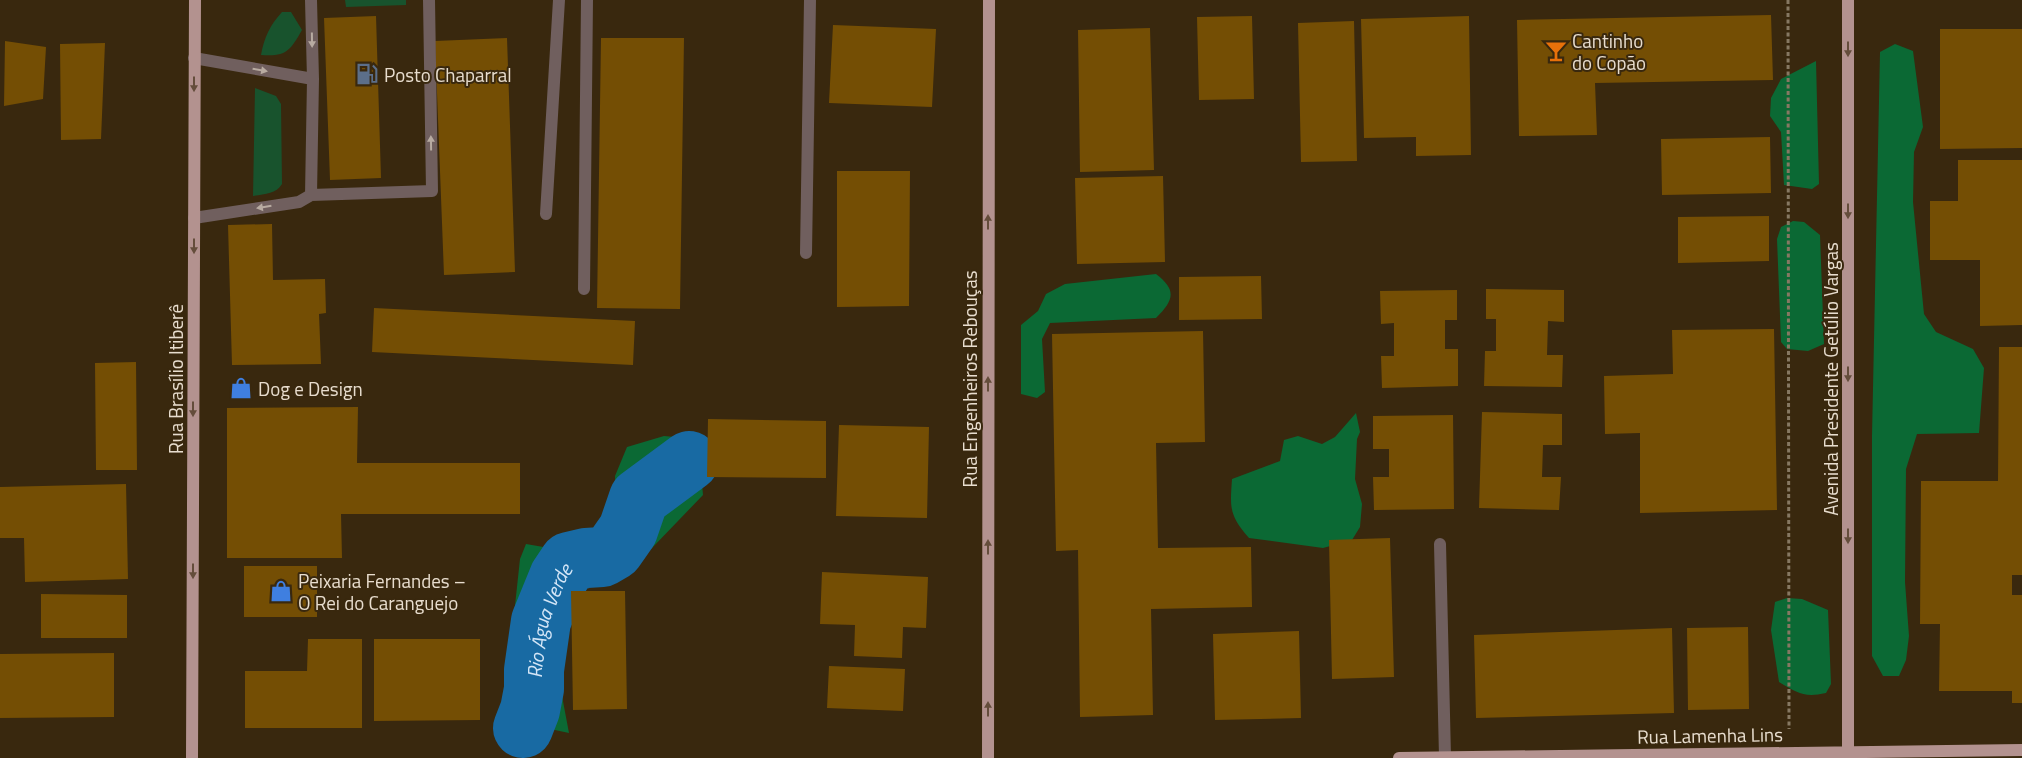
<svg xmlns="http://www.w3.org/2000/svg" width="2022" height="758" font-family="'Titillium Web',sans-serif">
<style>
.green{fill:#18532d}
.forest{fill:#0b6934}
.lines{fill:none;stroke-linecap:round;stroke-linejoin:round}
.river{stroke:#186aa3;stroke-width:60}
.building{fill:#744e04}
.path{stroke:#867862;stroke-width:3;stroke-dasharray:4 2.5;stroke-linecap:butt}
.minor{stroke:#705f5e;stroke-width:12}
.major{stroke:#b3928f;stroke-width:12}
.oneway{fill:#b8aba1}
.oneway2{fill:#644d3b}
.labels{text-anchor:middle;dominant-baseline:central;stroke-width:4;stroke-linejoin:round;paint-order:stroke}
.poi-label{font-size:19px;fill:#e8ddce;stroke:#39280e;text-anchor:start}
.street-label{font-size:19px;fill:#e8ddce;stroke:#39280e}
.water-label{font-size:20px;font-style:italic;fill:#d4e6f7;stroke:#39280e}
</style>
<rect width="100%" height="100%" fill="#39280e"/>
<path class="green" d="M345 0H406V5L346 7Z
M282 12H291L302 30C290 51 286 57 261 55 264 38 270 25 282 12Z
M255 88 276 96 281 104 282 184C276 194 265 194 253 196Z"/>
<path class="forest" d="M1895 44 1913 51 1923 127 1914 152 1913 202 1924 314 1936 332 1973 349 1984 368 1979 433 1917 434 1906 469 1905 582 1909 636 1906 660 1899 676H1883L1872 656V436L1880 52Z
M1816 61 1819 184 1812 189 1784 185 1781 132 1770 116 1771 98 1781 79Z
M1793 221 1804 222 1820 235 1824 344 1808 351 1787 349 1781 342 1777 239 1781 227Z
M1156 274C1177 290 1174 300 1156 318L1050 323 1042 339 1045 392 1037 398 1021 394V325L1038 311 1046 294 1065 284Z
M1356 413 1360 432 1357 439 1355 479 1362 504 1360 527 1352 540 1323 548 1249 538C1229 515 1230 508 1232 479L1280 461 1284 440 1298 436 1322 444 1335 437Z
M664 436 698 439 703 495 627 574 571 585C555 613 550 647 545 679L562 696 569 733 508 720 513 624 520 559 526 544 561 550 584 541 594 527 616 512 615 476 627 447Z
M1787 598 1802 599 1828 610 1831 684 1826 693C1804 698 1798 693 1779 682L1771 630 1775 602Z"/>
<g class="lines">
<path class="river" id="s1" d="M523 728 530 710 534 689V670L541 621 559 577 569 562 586 558 602 557 614 550 628 530 639 498 689 461"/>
</g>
<path class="building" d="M1771 15 1773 80 1595 83 1597 135 1519 136 1517 20Z
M376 16 381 178 330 180 324 18Z
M1252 16 1254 99 1199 100 1197 17Z
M1469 16 1471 155 1416 156V137L1364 138 1361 19Z
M1354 21 1357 161 1301 162 1298 23Z
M833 25 936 29 932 107 829 103Z
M1150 28 1154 170 1080 172 1078 30Z
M1940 29H2022V148L1940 149Z
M507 38 515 272 444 275 435 41Z
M601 38H684L680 309 597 308Z
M5 41 46 47 43 99 4 106Z
M105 43 101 139 61 140 60 44Z
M1770 137 1771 193 1662 195 1661 139Z
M1958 160H2022V325L1980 326V260H1930V201H1958Z
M837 171H910L909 306 837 307Z
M1163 176 1165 262 1077 264 1075 178Z
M1769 216V261L1678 263V217Z
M272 224 273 280 325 279 326 313 319 314 321 364 232 365 228 225Z
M1261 276 1262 319 1179 320V277Z
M1486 289 1564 290V322L1548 321 1547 355H1563L1562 387 1484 386 1485 351H1496V319H1486Z
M1457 290V320H1445V349H1458V386L1382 388 1381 356H1394V323L1381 324 1380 291Z
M374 308 635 321 633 365 372 352Z
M1774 329 1777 510 1640 513V433L1605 434 1604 376 1673 374 1672 330Z
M1203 331 1205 442 1156 443 1158 548 1251 547 1252 607 1151 609 1153 715 1080 717 1078 550 1056 551 1052 334Z
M1999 347H2022V575H2012V595H2022V703H2012V691H1939L1940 624H1920L1921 481H1998Z
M136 362 137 470H96L95 363Z
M358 407 357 463H520V514H341L342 558H227V408Z
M1482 412 1562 414V445H1543L1542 477H1561L1559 510 1479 508Z
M1453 415 1454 509 1374 510 1373 477H1389V449H1373V416Z
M708 419 826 421V478L707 477Z
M839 425 929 427 927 518 836 516Z
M126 484 128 579 25 582 24 538H0V487Z
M1390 538 1394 677 1332 679 1329 540Z
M244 566H317V617H244Z
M822 572 928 577 926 628 903 627 902 658 854 656 855 625 820 624Z
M571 591H625L627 709 573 710Z
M41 594 127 595V638H41Z
M1748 627 1749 709 1688 710 1687 628Z
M1672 628 1674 713 1476 718 1474 635Z
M1299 631 1301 718 1215 720 1213 634Z
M308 639H362V728H245V671H307Z
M374 639H480V720L374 721Z
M114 653V717L0 718V654Z
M829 666 905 669 903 711 827 708Z"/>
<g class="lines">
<path class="path" d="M1788 0 1789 729"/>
<path class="minor" d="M311 0 313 79
M194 58 313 79 311 195
M546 214 559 0
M194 218 299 202 311 195 432 191 429 0
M806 253 810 0
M584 289 587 0
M1440 544 1445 757"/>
<path class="major" d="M192 758 195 0
M988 758 989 0
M1399 758 2022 750
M1848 758V0"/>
</g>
<defs><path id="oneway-solid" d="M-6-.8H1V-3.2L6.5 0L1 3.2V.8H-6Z" transform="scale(1.25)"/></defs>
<g class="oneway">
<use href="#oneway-solid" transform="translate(312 40) rotate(89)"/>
<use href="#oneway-solid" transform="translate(260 70) rotate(10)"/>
<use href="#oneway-solid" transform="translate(431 143) rotate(-91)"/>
<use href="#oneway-solid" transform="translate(264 207) rotate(171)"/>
</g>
<g class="oneway2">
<use href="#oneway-solid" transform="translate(1848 49) rotate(90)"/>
<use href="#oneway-solid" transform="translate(194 84) rotate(90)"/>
<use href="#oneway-solid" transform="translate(1848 211) rotate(90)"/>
<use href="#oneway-solid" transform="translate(988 222) rotate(-90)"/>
<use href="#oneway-solid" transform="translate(194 246) rotate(90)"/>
<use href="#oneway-solid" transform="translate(1848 374) rotate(90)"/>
<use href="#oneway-solid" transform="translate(988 384) rotate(-90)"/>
<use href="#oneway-solid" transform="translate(193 409) rotate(90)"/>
<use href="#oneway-solid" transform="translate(1848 536) rotate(90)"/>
<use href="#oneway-solid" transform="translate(988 547) rotate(-90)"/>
<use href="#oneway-solid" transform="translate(193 571) rotate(90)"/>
<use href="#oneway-solid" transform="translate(988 709) rotate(-90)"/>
</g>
<defs>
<g id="bar-bare" transform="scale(1.725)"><path d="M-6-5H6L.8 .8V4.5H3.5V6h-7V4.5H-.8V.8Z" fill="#e8710a" stroke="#39280e" stroke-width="2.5" paint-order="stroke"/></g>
<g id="fuel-bare" transform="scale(1.725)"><path d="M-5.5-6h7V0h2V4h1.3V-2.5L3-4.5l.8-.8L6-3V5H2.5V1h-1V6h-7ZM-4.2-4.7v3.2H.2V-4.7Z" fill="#5c6f8a" stroke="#39280e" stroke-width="2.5" paint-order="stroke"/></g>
<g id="shop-bare" transform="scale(1.725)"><path d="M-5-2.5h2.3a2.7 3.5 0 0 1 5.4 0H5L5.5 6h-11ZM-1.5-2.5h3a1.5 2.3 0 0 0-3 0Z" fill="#3f7fe0" stroke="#39280e" stroke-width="2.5" paint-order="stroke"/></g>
</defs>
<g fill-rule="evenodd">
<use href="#bar-bare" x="1556" y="51"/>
<use href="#fuel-bare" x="367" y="74"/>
<use href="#shop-bare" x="241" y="388"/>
<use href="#shop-bare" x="281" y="591"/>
</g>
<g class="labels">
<g class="poi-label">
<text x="1572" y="40">Cantinho<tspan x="1572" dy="22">do Copão</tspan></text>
<text x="384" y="74">Posto Chaparral</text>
<text x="258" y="388">Dog e Design</text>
<text x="298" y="580">Peixaria Fernandes –<tspan x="298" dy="22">O Rei do Caranguejo</tspan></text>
</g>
<g class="street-label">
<text transform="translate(175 379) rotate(-90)">Rua Brasílio Itiberê</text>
<text transform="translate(969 379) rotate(-90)">Rua Engenheiros Rebouças</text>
<text transform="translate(1830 379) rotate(-90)">Avenida Presidente Getúlio Vargas</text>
<text transform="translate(1710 735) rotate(-1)">Rua Lamenha Lins</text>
</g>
<g class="water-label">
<text stroke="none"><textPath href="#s1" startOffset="111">Rio Água Verde</textPath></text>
</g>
</g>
</svg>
